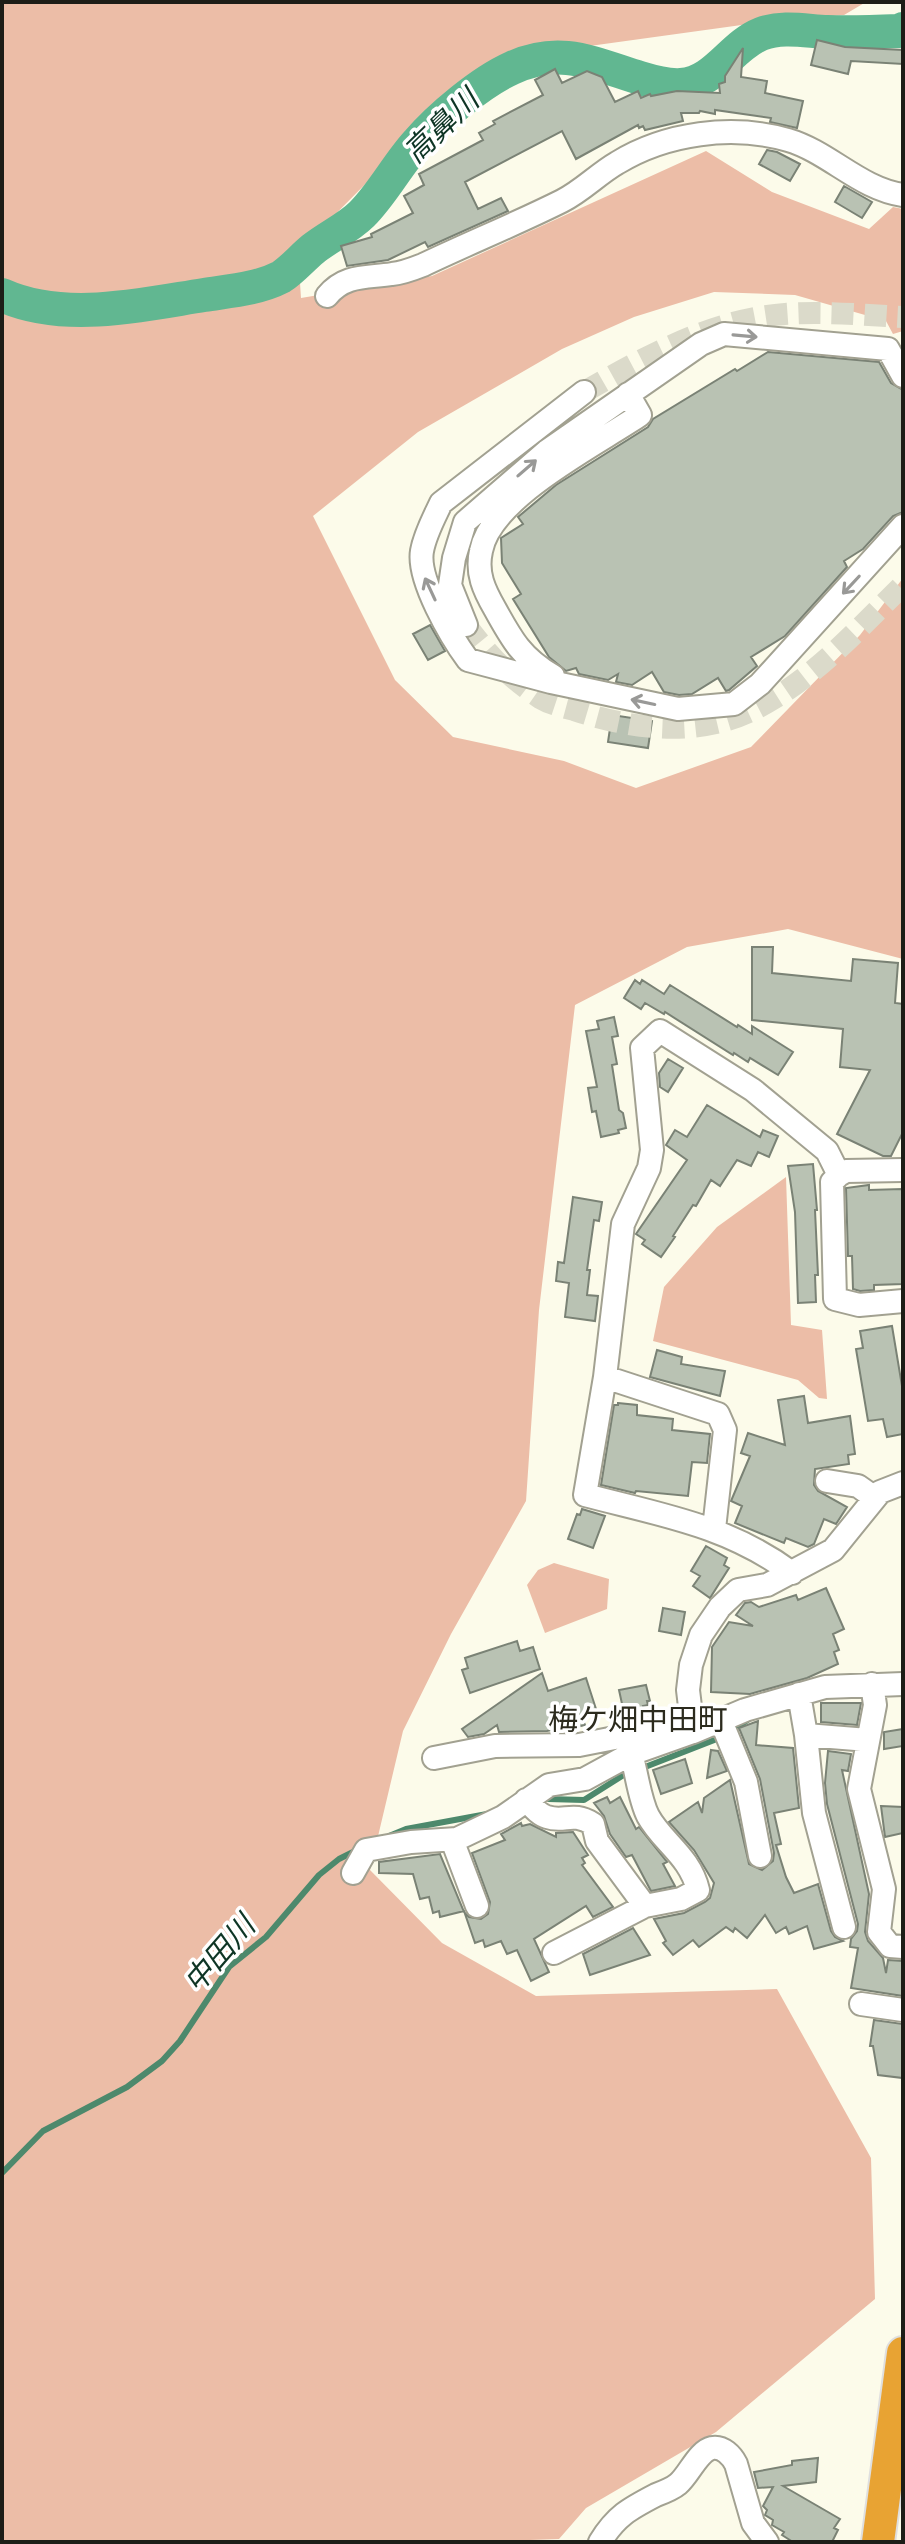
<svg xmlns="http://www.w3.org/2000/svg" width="905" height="2544" font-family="'DejaVu Sans','Noto Sans JP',sans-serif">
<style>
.green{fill:#ecbda7}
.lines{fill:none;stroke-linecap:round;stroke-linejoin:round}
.stream{stroke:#4d896c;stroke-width:6}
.river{stroke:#61b791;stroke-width:34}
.building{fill:#b9c2b3;stroke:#7a8275;stroke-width:2}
.minor-tunnel{stroke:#dbdaca;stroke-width:22;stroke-dasharray:22 11;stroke-linecap:butt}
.minor-casing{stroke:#a2a191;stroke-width:26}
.highway-casing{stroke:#dfdfdf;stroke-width:36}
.minor{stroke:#fff;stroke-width:22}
.highway{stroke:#e8a333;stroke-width:32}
.oneway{stroke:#999997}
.labels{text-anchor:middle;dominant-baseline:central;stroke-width:7;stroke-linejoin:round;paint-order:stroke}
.water-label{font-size:30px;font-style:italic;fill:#0e3525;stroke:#fff}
.neighbourhood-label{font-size:30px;fill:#2c2b1e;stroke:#fff}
</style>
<rect width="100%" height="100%" fill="#fcfbea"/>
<path class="green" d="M2 2H866L844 15 756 23 510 57 399 150 298 252 301 298 432 276 706 151 772 192 869 229 893 207 903 209V331L893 334 886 321 795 295 714 292 634 317 562 349 418 432 313 516 395 680 453 737 564 761 636 788 751 747 860 635 903 578V959L788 929 687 947 575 1005 539 1310 526 1501 451 1634 403 1731 370 1870 442 1943 536 1996 777 1989 871 2158 875 2299 716 2432 586 2508 559 2539 471 2542H2Z
M786 1177 791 1325 822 1330 827 1399 819 1398 798 1380 653 1341 664 1287 717 1227Z
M554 1563 609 1579 607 1609 545 1633 527 1585 538 1570Z"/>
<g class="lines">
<path class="stream" d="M731 1731 752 1717
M548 1799 584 1800 622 1776 722 1737
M389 1836 406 1829 487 1814
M2 2173 43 2131 127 2087 162 2061 180 2041 229 1967 266 1937 319 1875 339 1859 357 1850"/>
<path class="river" d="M2 295C64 323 140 305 204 295 229 291 258 289 281 277 292 270 302 258 313 249 328 237 348 228 362 214 383 193 397 165 417 143 439 117 481 82 512 68 560 46 592 63 640 78 653 82 667 86 681 85 715 83 731 46 761 34 782 26 805 31 827 32 851 33 875 32 899 31L903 29"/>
</g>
<path class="building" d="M817 40 845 47 903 50V64L851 61 848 74 811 65Z
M743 48 741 77 767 81 765 93 803 101 797 128 770 122 771 118 715 110V114L700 111 699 113H681L683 121 645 130 643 126 639 128 638 125 576 159 562 131 465 182 478 209 501 198 508 211 428 247 425 242 388 260 347 266 341 246 372 237 371 234 413 213 404 196 424 185 419 174 483 140 479 133 495 124 493 121 543 95 535 80 555 69 562 83 587 71 602 77 615 102 638 91 641 98 650 94 651 96 677 91 720 93 719 84 725 82V76Z
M767 150 777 152 800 164 790 181 759 164Z
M844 186 872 202 862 218 835 202Z
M768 352 879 362 891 383 903 390V512L893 516 863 549 844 561 847 567 785 636 751 657 757 666 729 690 726 691 718 678 692 694 679 695 664 692 652 672 632 685 616 682 618 674 608 680 579 674 576 668 566 671 549 657 513 599 521 594 502 563 501 538 523 524 518 517 556 485 648 427 653 419 735 369 737 371Z
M430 625 445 651 428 660 413 634Z
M612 715 652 721 648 748 608 742Z
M752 947H773L772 973 851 981 853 959 898 963 895 1003 903 1004V1132L891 1156H883L837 1134 870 1070 840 1067 843 1029 752 1020Z
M635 980 640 984 642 980 664 994 670 985 737 1027 738 1025 752 1034V1026L793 1052 778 1075 750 1058 748 1062 734 1053 733 1055 665 1012 664 1014 645 1003 641 1009 624 998Z
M614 1017 618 1036 612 1037 617 1064 612 1065 619 1110 623 1113 626 1128 618 1130 619 1133 601 1137 596 1111 592 1112 588 1088 597 1087 586 1031 599 1029 597 1021Z
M668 1059 683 1068 668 1092 660 1087 659 1073Z
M707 1105 760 1137 763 1130 778 1136 769 1157 758 1152 751 1166 737 1160 720 1186 711 1180 696 1206 693 1205 673 1236 675 1237 661 1257 642 1244 645 1240 636 1234 687 1160 666 1145 675 1130 687 1137Z
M813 1164 817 1210H815L818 1275H815L816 1302 798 1303 795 1212 788 1166Z
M869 1185V1190L902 1189 903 1284 874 1285V1290L860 1291 853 1289 852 1256H848L846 1188Z
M573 1197 602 1202 599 1221 594 1220 587 1270H590L587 1295 598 1296 595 1321 565 1317 569 1283 556 1281 558 1262 564 1263Z
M892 1326 903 1392V1434L887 1437 883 1419 868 1421 856 1349 863 1348 860 1331Z
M657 1350 682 1357 681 1364 725 1371 720 1396 650 1377Z
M804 1396 808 1423 850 1416 855 1454 848 1455 849 1464 815 1469 814 1485 818 1491 847 1507 836 1524 824 1519 814 1544 808 1547 786 1538 784 1543 735 1523 742 1506 731 1501 750 1456 741 1453 748 1433 785 1445 778 1400Z
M618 1403 637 1405V1415L673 1419 672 1430 710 1434 707 1463 692 1462 688 1496 636 1491 635 1493 601 1485 614 1405H618Z
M582 1509 605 1516 593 1548 568 1539 577 1514 580 1515Z
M706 1546 727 1558 724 1565 729 1568 710 1598 693 1586 700 1576 691 1571Z
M826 1588 844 1629 833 1634 839 1650 834 1652 838 1664 807 1678 750 1694 711 1692 712 1647 729 1622 753 1626 736 1615 745 1603 751 1602 759 1607 796 1595 798 1600Z
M663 1608 685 1612 681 1635 659 1631Z
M517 1641 520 1651 533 1647 540 1669 470 1693 462 1670 468 1668 465 1658Z
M542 1673 548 1691 586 1678 597 1712 582 1717 585 1725 559 1731 550 1713 552 1730 547 1731 499 1732 497 1725 484 1734 468 1737 462 1729Z
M646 1685 650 1701H647L648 1705 643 1706 644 1709 624 1713 619 1690Z
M821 1703H861L857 1725 821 1722Z
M758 1721 756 1745 793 1748 799 1808 774 1813 781 1844 776 1845 786 1877 794 1893 818 1884 831 1931 835 1937 843 1941 814 1949 807 1926 789 1934 786 1927 776 1933 765 1915 747 1938 735 1928 733 1932 726 1927 699 1947 693 1940 673 1955 663 1943 666 1941 654 1919 684 1913 705 1902 710 1898 714 1883 694 1850 669 1822 698 1802 702 1813 704 1798 730 1780 749 1864 762 1870 773 1861 774 1853 760 1779 739 1728Z
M903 1729V1746L884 1749V1732Z
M711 1750 718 1751 727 1771 707 1778Z
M828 1751 851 1754 848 1771 842 1770 869 1894 865 1932 868 1941 883 1958 886 1973 888 1960 903 1961V1996L851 1988 858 1948 850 1947 851 1939 857 1931 858 1924 827 1804 825 1783Z
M685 1759 692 1783 661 1794 653 1770Z
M607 1797 610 1803 620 1797 636 1829 639 1827 667 1862 663 1864 675 1886 651 1891 632 1855 626 1857 610 1834 604 1816 594 1803Z
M881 1806 903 1807V1833L885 1837Z
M521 1823 522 1826 530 1824 556 1837V1833L573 1832 588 1855 582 1858 585 1863 582 1865 613 1907 593 1917 586 1906 534 1939 549 1972 531 1981 517 1950 507 1954 501 1941 485 1947 483 1940 475 1943 464 1911 440 1917 439 1911 433 1913 429 1897 420 1899 413 1874 379 1873V1862L440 1854 464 1912 469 1917 481 1919 488 1914 490 1902 472 1853 505 1840 501 1834Z
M633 1928 650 1955 590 1975 583 1954Z
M874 2020 903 2024V2078L878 2075 873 2046H870Z
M818 2458 816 2482 783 2486 840 2519 834 2528 838 2530 832 2542H793L782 2535 784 2532 772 2525 773 2520 765 2515 767 2510 763 2506 773 2487 758 2488 754 2472 792 2465V2461Z"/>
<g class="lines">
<path class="minor-tunnel" d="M584 392C645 357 713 319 785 314 824 311 864 315 903 317
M466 625C489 656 508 676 540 698 550 704 563 707 574 710 631 729 697 738 753 710 812 681 856 631 903 585"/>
<g class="minor-casing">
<path id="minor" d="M327 296C345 274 367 278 392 274 403 273 413 269 423 265 469 243 516 224 562 201 582 191 598 174 617 163 666 133 732 124 788 140 829 152 860 189 903 195
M584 392 441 503C434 518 425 534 422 551 417 579 451 637 468 660L551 682 678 709 734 704 760 684 903 526
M466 625 450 585 454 558 465 522 547 451 701 344 724 334 888 349 903 376
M553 676C522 658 512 640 495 609 484 590 476 573 481 551 491 497 596 445 640 415L628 394
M839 1175 832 1182 835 1299 859 1305 903 1301
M605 1377 718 1414 725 1430 714 1529
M827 1481 858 1486 875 1498
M792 1573C727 1525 661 1515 585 1495L605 1377 623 1224 649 1168 652 1150 642 1048 660 1031 753 1090 827 1151 839 1175 846 1171 903 1170
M872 1684 875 1705 859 1789 884 1889 879 1932 890 1946 903 1947
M799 1694 806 1735 814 1813 844 1927
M721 1721 746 1782 760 1856
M693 1732 745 1710 825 1687 903 1684
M806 1735 868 1740
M434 1758 495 1746 579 1745 640 1733 691 1717
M526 1800C532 1806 539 1815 547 1817 565 1823 572 1811 593 1824L597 1841 645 1906
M457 1839 454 1845 477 1906
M353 1873 366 1850 411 1842 457 1839 503 1817 549 1785 585 1779 631 1754 693 1732 688 1690 691 1665 701 1635 720 1607 738 1590 767 1585 833 1550 880 1492 903 1483
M554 1953 645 1906 681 1899 698 1890C690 1856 662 1842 648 1816 639 1798 637 1773 631 1754
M861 2004 903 2010
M600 2542C616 2516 629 2509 656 2495 664 2492 672 2489 678 2484 689 2475 698 2451 712 2448 723 2446 732 2456 736 2464L753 2523 767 2542"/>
</g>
<g class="highway-casing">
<path id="highway" d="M878 2542 903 2353"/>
</g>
<use href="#minor" class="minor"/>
<use href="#highway" class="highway"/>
</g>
<defs><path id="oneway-shaft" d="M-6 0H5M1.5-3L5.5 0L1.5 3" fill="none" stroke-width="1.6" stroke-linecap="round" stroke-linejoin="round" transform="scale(2)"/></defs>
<g class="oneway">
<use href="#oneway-shaft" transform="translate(745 336) rotate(5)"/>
<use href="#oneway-shaft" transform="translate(527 468) rotate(-41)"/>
<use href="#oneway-shaft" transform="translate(851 585) rotate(133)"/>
<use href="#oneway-shaft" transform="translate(430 589) rotate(-115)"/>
<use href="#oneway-shaft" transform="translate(643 702) rotate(-168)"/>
</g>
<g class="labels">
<g class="water-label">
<text transform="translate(441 126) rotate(-44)">高鼻川</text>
<text transform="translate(219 1954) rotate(-49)">中田川</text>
</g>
<g class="neighbourhood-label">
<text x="638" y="1719">梅ケ畑中田町</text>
</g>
</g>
<rect width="905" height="2544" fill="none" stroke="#1d1d17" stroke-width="8"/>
</svg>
